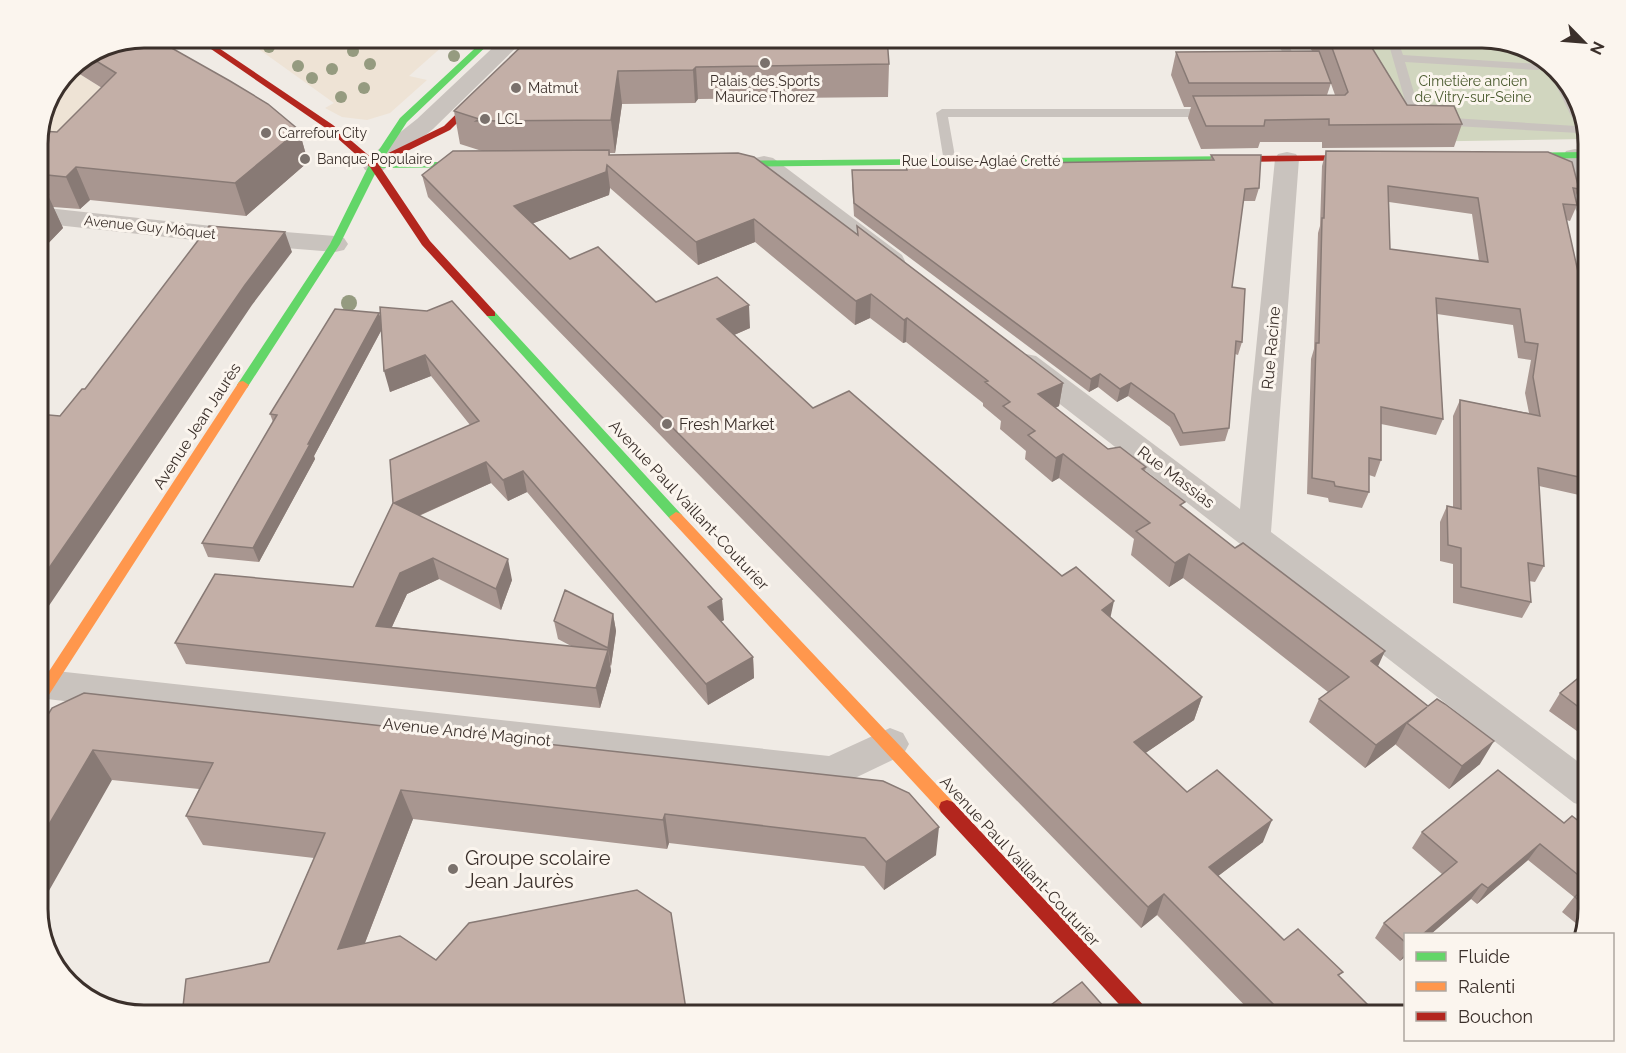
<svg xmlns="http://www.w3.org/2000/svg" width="1626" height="1053" font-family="Raleway,sans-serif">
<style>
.green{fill:#d1d6bf}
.plaza{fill:#eee3d5}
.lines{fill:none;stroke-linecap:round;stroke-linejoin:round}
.lane{fill:#c9c3be;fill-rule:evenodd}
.street{fill:#c9c3be;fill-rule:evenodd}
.fast{fill:#63d668;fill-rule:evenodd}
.slow{fill:#ff974d;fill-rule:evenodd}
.jam{fill:#b3261e;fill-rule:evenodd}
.tree{fill:#959b80}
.wall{fill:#a89690;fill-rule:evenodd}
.shaded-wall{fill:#887a75}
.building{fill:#c3afa7;stroke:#887a75;stroke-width:1.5;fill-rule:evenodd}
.poi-dot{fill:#7a716c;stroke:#fbf5ee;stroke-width:2}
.labels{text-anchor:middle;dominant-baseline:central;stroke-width:6;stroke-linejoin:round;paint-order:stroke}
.far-poi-label{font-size:14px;fill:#3b302b;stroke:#fbf5ee;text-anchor:start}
.far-park-label{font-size:14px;fill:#4a5a2e;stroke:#fbf5ee}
.far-street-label{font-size:14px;fill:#3b302b;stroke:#fbf5ee}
.street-label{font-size:16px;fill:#3b302b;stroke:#fbf5ee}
.poi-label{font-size:16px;fill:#3b302b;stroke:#fbf5ee;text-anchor:start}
.near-poi-label{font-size:20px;fill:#3b302b;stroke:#fbf5ee;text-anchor:start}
.rim{fill:none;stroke:#3b302b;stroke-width:3}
</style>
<rect width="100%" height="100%" fill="#f0ebe5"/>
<path class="green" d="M1370 38H1482L1541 55 1574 91 1587 139 1402 142Z"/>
<path class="plaza" d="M243 38H452L409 76 427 80 390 113 367 120 342 117 325 108 334 103Z
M70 68 108 92 71 165 38 137Z"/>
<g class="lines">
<path class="lane" d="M1275 38H1285L1293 54 1309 61V65C1290 68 1282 53 1275 38Z
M1387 38H1397L1403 55 1538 64 1544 67 1538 70 1405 62 1419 110 1426 115 1437 117 1576 126 1551 75 1556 72C1574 90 1588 122 1588 149L1582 145 1579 133 1437 125 1418 121 1408 111Z
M942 109H1210L1216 113 1210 117H948L956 162 950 166 944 162 936 113Z"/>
<path class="street" d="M503 38H526L433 129 383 170 374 172 365 170 362 165 365 160 417 119Z
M1575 149 1584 151 1588 161V217L1579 214 1575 209 1563 156 1566 151Z
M1287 152 1296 154 1299 159 1271 532 1588 769V807L1574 803 1016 370 1011 363 1016 356 1026 354 1036 356 1240 509 1275 159 1278 154Z
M764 156 773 158 902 255 905 261 902 267 892 269 882 267 755 168 752 163 755 158Z
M38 207 212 226 335 236 344 238 348 244 344 250 335 252 212 242 38 223Z
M38 669 829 756 890 728 903 733 909 744 903 755 832 789 38 698Z"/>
<path class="fast" d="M486 38H495L407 122 381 162H480L485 165 484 167 378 168 340 244 247 388H239L237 385 330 244 369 165 400 118Z
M1588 152V158L1513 159 1508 156 1513 153Z
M1245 156 1249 157V161L718 167 713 164 718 161Z
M491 310 495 312 681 514 683 517 681 520H671L487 316V312Z"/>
<path class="slow" d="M243 381 249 385 43 704 38 706V688L239 382Z
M676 512 681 514 953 802 955 807 953 812 947 814 941 812 671 520 669 517Z"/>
<path class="jam" d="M195 38H204L333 125 374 160 444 126 534 38H543L450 130 379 165 430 241 495 312V316H487L422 245 370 167 327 129Z
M1368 155 1372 156V160L1245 162 1240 159 1245 156Z
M947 800 953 802 1147 1009 1150 1015H1129L941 812 939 807 941 802Z"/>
</g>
<g class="tree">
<circle cx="269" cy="47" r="6"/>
<circle cx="353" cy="51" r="6"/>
<circle cx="454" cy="56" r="6"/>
<circle cx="370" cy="64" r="6"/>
<circle cx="298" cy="66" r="6"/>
<circle cx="332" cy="69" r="6"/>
<circle cx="312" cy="78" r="6"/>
<circle cx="364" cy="88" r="6"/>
<circle cx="341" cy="97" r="6"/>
<circle cx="349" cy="303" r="8"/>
</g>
<path class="wall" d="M530 38 889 64 888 97 698 99 695 103 622 104 615 153H610V155L857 234V226L1063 383 1059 406 1055 408 1108 449 1146 467 1145 471 1183 508 1378 666 1480 764 1449 789 1396 745V744L1365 768 1309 722 1319 699 1328 692 1183 578 1169 587 1131 555 1134 539 1059 478 1052 482 1025 459 1026 451 1000 429 1001 421 983 406V403L906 342 903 343 870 318 855 325 755 242 698 265 610 188 609 195 533 223 570 259 656 302 750 328 734 335 813 408 1110 617 1202 697 1194 720 1145 753 1187 792 1263 842 1218 876 1284 940 1340 977 1379 1016H1255L1157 915 1141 928 428 197 422 175 482 151 460 144 454 111Z
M1304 38H1366L1407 105 1462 124 1454 147 1322 148V142H1260L1258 148 1201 149 1188 118 1191 107H1184L1171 75 1176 52 1312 51ZM1325 67 1335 95H1327L1331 83Z
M103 45 299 130 308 162 246 216 90 200 80 209 53 207 63 228 38 254V137L57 132 102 88 70 68Z
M1326 151 1579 189 1575 197 1577 205 1570 221 1566 220 1580 281 1588 302V497L1539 486 1544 566 1535 582 1529 581 1531 602 1522 618 1453 603V564L1440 561V522L1447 506 1453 507V416L1460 400 1529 413 1525 393 1531 360 1518 358 1513 325 1437 314 1443 419 1436 435 1381 424V460L1375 477 1369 475V492L1362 508 1329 502 1328 498 1307 494 1311 359 1314 349 1318 233 1320 226 1322 166ZM1389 202 1472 214 1479 261 1390 249Z
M1211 155 1259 188 1255 201H1243L1232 287 1242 342 1238 355 1235 354 1229 428 1225 441 1180 446 1170 427 1128 396 1117 402 1098 387 1089 392 854 216 852 183V170H906V166L1210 160Z
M380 307 724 620 721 622 753 657 754 678 708 705 527 492 508 501 491 483 419 516 512 580 501 610 439 579 407 594 392 627 573 647 558 639 554 621 613 614 616 631 611 666 610 665 611 671 600 708 186 664 175 643 353 587 470 425 431 376 390 392 381 331 314 456 315 459 259 562 208 557 202 543 273 422 270 414 379 313 380 317Z
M1588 670V739L1549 711 1560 693Z
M38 731 883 781 936 855 884 890 864 866 669 843 667 849 413 819 365 943 687 1016 269 962 314 858 203 845 186 816 199 789 112 780Z
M1564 823 1588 828V910L1583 929 1562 912 1574 897 1528 860 1477 904 1471 899 1431 934H1406V956L1400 961 1375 938 1384 923 1442 874 1412 848 1422 832Z"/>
<path class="shaded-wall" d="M696 67 698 99 695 103 693 70Z
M618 71 622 104 615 153 611 120Z
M299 130 308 162 246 216 235 183Z
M607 165 610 188 609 195 518 229 514 206Z
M76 167 90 200 80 209 66 177Z
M48 195 63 228 38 254V205Z
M754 219 755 242 698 265 696 242Z
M285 232 292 252 252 305 38 622V584L245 285Z
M871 294 870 318 855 325 856 301Z
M749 305 750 328 718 342 717 319Z
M379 313 383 327 314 456 315 459 259 562 253 548 308 444Z
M907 318 906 342 903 343 904 320Z
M425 355 431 376 390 392 384 371Z
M1100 374 1098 387 1089 392 1091 379Z
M1063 383 1059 406 1035 418 1038 394Z
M1131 383 1128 396 1117 402 1120 389Z
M1063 454 1059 478 1052 482 1056 458Z
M486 462 491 483 400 524 394 503Z
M523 471 527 492 508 501 503 480Z
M1189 554 1183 578 1169 587 1175 563Z
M433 558 439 579 407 594 383 646 376 626 400 573Z
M508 559 512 580 501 610 496 589Z
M722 599 724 620 710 628 708 607Z
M1114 601 1109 624 1102 610Z
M613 614 616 631 611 666 608 648Z
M608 650 611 671 600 708 596 688Z
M1385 651 1374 675 1371 661Z
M753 657 754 678 708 705 706 684Z
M1202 697 1194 720 1128 765 1134 742Z
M1427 707 1407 723 1396 744 1365 768 1376 745Z
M1494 741 1480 764 1449 789 1462 766Z
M93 750 112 780 38 910V843Z
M401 790 413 819 352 976 338 949Z
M665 814 669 843 667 849 663 820Z
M1272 820 1263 842 1201 889 1209 867Z
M939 827 936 855 884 890 886 862Z
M1540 844 1528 860 1477 904 1488 888Z
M1482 884 1471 899 1431 934H1423Z
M1164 894 1157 915 1141 928 1148 907Z
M1406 952V956L1400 961Z"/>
<path class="building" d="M144 38H154L230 81 268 104 299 130 235 183 76 167 66 177 38 174V137L41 131 57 132 116 73 88 56 103 45Z
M530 38H887L889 64 696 67 693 70 618 71 611 120 476 121 479 119 454 111Z
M1322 38H1366L1407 105 1454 106 1462 124 1329 125V119L1265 120 1264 126H1206L1193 96 1345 95 1348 92 1331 45 1325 42Z
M1319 51 1331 83H1189L1176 52Z
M609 150V155L738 153 754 157 858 235 857 226 1063 383 1038 394 1108 449 1120 447 1146 467 1142 469 1185 502 1180 505 1235 548 1243 543 1385 651 1371 661 1428 706 1437 699 1445 704 1494 741 1462 766 1407 723 1427 707 1376 745 1319 699 1349 677 1189 554 1175 563 1136 531 1150 523 1063 454 1056 458 1028 435 1035 431 1003 406 1010 402 985 382 988 381 907 318 904 320 871 294 856 301 754 219 696 242 607 165 606 172 514 206 570 259 598 247 656 302 717 277 749 305 717 319 813 408 849 391 1062 576 1076 567 1114 601 1102 610 1202 697 1134 742 1187 792 1217 770 1272 820 1209 867 1284 940 1298 929 1343 972 1338 975 1379 1016H1285L1164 894 1148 907 422 175 453 151Z
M1326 151 1548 152 1572 162 1579 189 1573 188 1577 205 1563 204 1580 281 1584 282 1588 302V479L1538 468 1544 566 1528 563 1531 602 1461 587V548L1448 545 1447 506 1461 509 1460 400 1540 416 1533 377 1538 344 1525 342 1520 309 1436 298 1443 419 1381 407V460L1369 458V492L1335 486 1334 482 1312 478 1316 343H1319L1322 218H1324ZM1388 186 1478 198 1488 262 1390 249Z
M1211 155H1261L1259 188 1245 189 1232 287 1245 289 1242 342 1236 341 1229 428 1183 433 1174 414 1131 383 1120 389 1100 374 1091 379 854 203 852 170H907L906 166 963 165 962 164 1214 160Z
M38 194 48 195 38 205Z
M209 226 285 232 245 285 38 584V414L60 416 82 389H85Z
M452 301 722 599 708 607 753 657 706 684 523 471 503 480 486 462 394 503 508 559 496 589 433 558 400 573 376 626 608 650 596 688 175 643 215 574 353 587 393 503 390 460 479 421 425 355 384 371 380 307 427 311Z
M335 309 379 313 308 444H310L253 548 202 543 277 415 270 414Z
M565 590 613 614 608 648 554 621Z
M1588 670V714L1560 693Z
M84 693 883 781 909 793 939 827 886 862 865 838 665 814 663 820 401 790 338 949 400 936 436 960 469 923 637 890 671 913 687 1016H182L186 979 269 962 325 833 186 816 213 763 93 750 38 843V731L52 708Z
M1498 770 1564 823 1572 816 1588 828V883L1540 844 1488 888 1482 884 1423 934H1406V943L1384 923 1457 862 1422 832Z
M1588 884V908L1575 897Z
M1082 982 1112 1016H1036Z"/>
<g class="poi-dot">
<circle cx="765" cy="63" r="6"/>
<circle cx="516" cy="88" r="6"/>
<circle cx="485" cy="119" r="6"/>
<circle cx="266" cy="133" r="6"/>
<circle cx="305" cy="159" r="6"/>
<circle cx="667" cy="424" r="6"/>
<circle cx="453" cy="869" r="6"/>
</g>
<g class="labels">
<g class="far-poi-label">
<text x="765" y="81" text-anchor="middle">Palais des Sports<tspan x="765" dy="16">Maurice Thorez</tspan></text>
<text x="528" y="88">Matmut</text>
<text x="497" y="119">LCL</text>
<text x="278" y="133">Carrefour City</text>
<text x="317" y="159">Banque Populaire</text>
</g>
<g class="far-park-label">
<text x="1473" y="81">Cimetière ancien<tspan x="1473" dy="16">de Vitry-sur-Seine</tspan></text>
</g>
<g class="far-street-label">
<text x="981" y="161">Rue Louise-Aglaé Cretté</text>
<text transform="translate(150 227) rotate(6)">Avenue Guy Môquet</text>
</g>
<g class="street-label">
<text transform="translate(1271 348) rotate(-85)">Rue Racine</text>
<text transform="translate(197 426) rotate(-57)">Avenue Jean Jaurès</text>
<text transform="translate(1176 477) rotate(37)">Rue Massias</text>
<text transform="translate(689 505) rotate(47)">Avenue Paul Vaillant-Couturier</text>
<text transform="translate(467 732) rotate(6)">Avenue André Maginot</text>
<text transform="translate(1020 861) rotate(47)">Avenue Paul Vaillant-Couturier</text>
</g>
<g class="poi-label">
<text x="679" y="424">Fresh Market</text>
</g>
<g class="near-poi-label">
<text x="465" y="858">Groupe scolaire<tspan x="465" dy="23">Jean Jaurès</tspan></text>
</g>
</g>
<path d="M0 0H1626V1053H0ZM144 48H1482A96 96 0 0 1 1578 144V909A96 96 0 0 1 1482 1005H144A96 96 0 0 1 48 909V144A96 96 0 0 1 144 48Z" fill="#fbf5ee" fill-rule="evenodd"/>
<path class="rim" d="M144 48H1482A96 96 0 0 1 1578 144V909A96 96 0 0 1 1482 1005H144A96 96 0 0 1 48 909V144A96 96 0 0 1 144 48Z"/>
<rect x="1404" y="933" width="210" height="108" fill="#fbf5ee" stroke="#aea6a0" stroke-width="1.5"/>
<rect x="1416" y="952" width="30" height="9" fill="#63d668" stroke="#aea6a0" stroke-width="1.5"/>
<text x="1458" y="963" font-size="18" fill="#3b302b">Fluide</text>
<rect x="1416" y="982" width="30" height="9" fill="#ff974d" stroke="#aea6a0" stroke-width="1.5"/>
<text x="1458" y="993" font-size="18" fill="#3b302b">Ralenti</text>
<rect x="1416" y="1012" width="30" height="9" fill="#b3261e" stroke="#aea6a0" stroke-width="1.5"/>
<text x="1458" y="1023" font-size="18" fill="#3b302b">Bouchon</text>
<g transform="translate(1584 42) rotate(115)" stroke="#fbf5ee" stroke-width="4.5" paint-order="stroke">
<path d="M0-4.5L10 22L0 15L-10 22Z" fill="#3b302b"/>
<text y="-9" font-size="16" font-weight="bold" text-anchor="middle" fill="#3b302b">N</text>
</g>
</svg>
